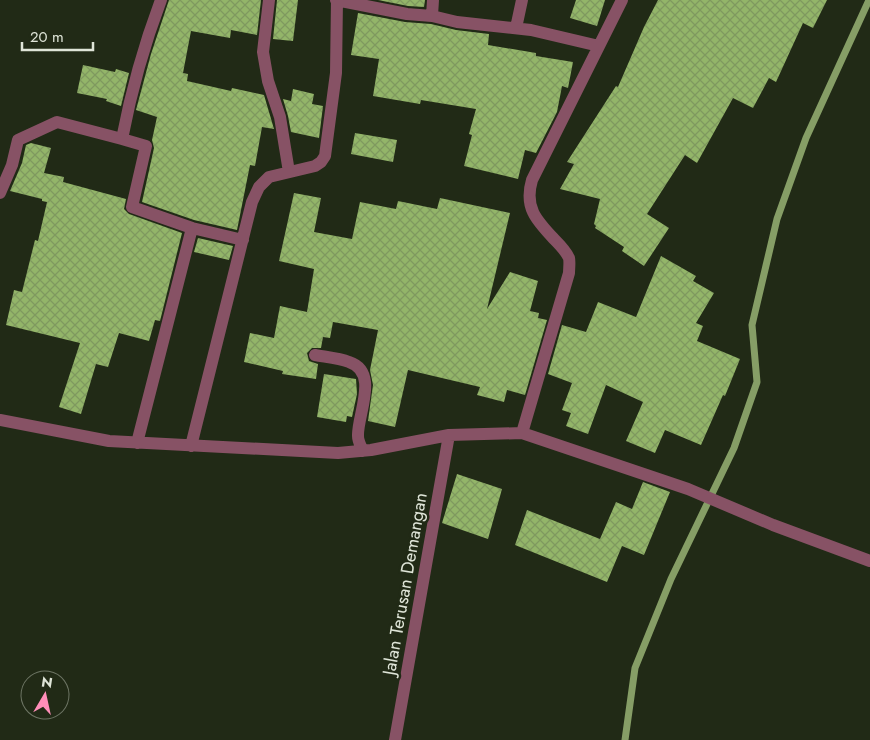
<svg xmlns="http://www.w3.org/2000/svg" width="870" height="740" font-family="Jost,sans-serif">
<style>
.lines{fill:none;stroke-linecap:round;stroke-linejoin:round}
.stream{stroke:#869e66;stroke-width:7}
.building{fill:url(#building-cross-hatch)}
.minor{stroke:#875265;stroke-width:12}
.labels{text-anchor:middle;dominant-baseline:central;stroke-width:5;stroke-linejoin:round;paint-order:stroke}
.street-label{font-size:18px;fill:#dfe5d8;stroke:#212a16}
</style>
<defs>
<pattern id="building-cross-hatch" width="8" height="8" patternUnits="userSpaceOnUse" patternTransform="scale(1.25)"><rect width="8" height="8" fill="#93b569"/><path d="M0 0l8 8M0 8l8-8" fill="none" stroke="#7f995f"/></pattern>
</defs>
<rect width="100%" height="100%" fill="#212a16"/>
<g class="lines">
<path class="stream" d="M625 740 635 668 671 579 734 448 757 382 752 325 777 219 806 138 869 0"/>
</g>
<path class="building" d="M169 0H261L257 35 231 30 230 38 191 31 183 73 188 74 187 81 231 91 232 88 264 95 274 129 262 127 255 166 250 165 237 230 194 220 142 202 154 148 152 140 157 117 136 110 151 54Z
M277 0H298L293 41 273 39Z
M378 0H425L424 7 408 6Z
M576 0H605L597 26 570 18Z
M658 0H827L813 28 803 23 776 82 769 78 753 108 733 98 697 163 685 155 647 214 669 228 644 266 622 251 624 247 595 228 596 226 594 224 600 199 560 189 574 164 567 162 616 86 618 87 644 27Z
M358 13 405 22 431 24 456 30 489 34 488 45 536 53V56L573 62 568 88 562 86 557 112 536 153 525 150 518 179 464 166 472 135 469 134 476 109 421 100 420 104 373 96 379 59 351 55Z
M83 65 115 72 116 69 129 73 121 106 106 101 107 99 77 93Z
M293 89 314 94 312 104 323 106 319 138 291 132 288 116 283 99 291 101Z
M355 133 397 140 393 162 351 154Z
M31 143 51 148 44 173 64 177 63 182 126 199 124 209 129 214 182 233 160 321 155 320 149 341 119 333 108 367 96 364 81 414 59 407 80 343 6 325 14 290 22 292 35 240 38 241 47 202 42 201V199L10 191 22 163 26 145Z
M294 193 321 198 314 232 352 239 360 202 396 209 398 201 437 209 440 198 510 213 487 309 510 272 538 281 530 311 539 313 538 318 547 320 525 395 507 390 504 402 477 395 480 387 408 370 395 427 368 421 373 385 370 370 378 330 333 322 330 338 323 337 321 348H312L307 353 309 361 318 364 316 379 282 374 283 371 244 362 250 333 274 338 280 306 307 312 314 269 279 261Z
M198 238 233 246 229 260 194 252Z
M661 256 696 276 693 281 714 293 696 323 703 326 697 341 740 359 725 396 723 395 701 445 665 430 655 453 626 441 643 402 606 385 588 434 566 426 571 413 562 410 572 383 548 374 562 325 586 332 598 302 636 317Z
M324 374 356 379 357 394 352 417 347 416 346 422 317 417Z
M457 474 502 489 488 539 442 523Z
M643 482 670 492 644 555 622 546 607 582 515 545 527 510 600 539 616 502 632 509Z"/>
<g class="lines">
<path class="minor" d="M269 0 263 52 268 81 280 117 289 172
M336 0 407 14 432 16 457 22 531 30 599 46
M432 16 433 0
M516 28 522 0
M122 139 146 146 132 207 192 228 137 443
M0 193 12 165 18 140 57 122 122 139C131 92 144 45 161 0
M192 228 243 240
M315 355C326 357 339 358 349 362 380 372 357 415 358 436 358 442 361 446 363 451
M0 420 109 441 338 453 371 450 449 435 522 433 688 489 773 525 870 561
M522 433 569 273C569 269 570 262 569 258 566 251 559 244 554 239 536 220 524 207 532 180L622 0
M191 446 252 202 259 187 269 177 315 166 321 162 325 156 336 73 337 0
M395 740 449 435"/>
</g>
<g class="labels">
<g class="street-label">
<text transform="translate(405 584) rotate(-80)">Jalan Terusan Demangan</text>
</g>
</g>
<g transform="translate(45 695) rotate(9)"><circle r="24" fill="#212a16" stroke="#6d7564"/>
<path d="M0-4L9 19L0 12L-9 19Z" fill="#ff8eb9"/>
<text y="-8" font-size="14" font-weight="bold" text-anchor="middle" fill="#dfe5d8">N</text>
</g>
<path d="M22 42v8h71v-8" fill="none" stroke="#dfe5d8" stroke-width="2.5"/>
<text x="30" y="42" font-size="15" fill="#dfe5d8" stroke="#212a16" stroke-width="4" paint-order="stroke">20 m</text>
</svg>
